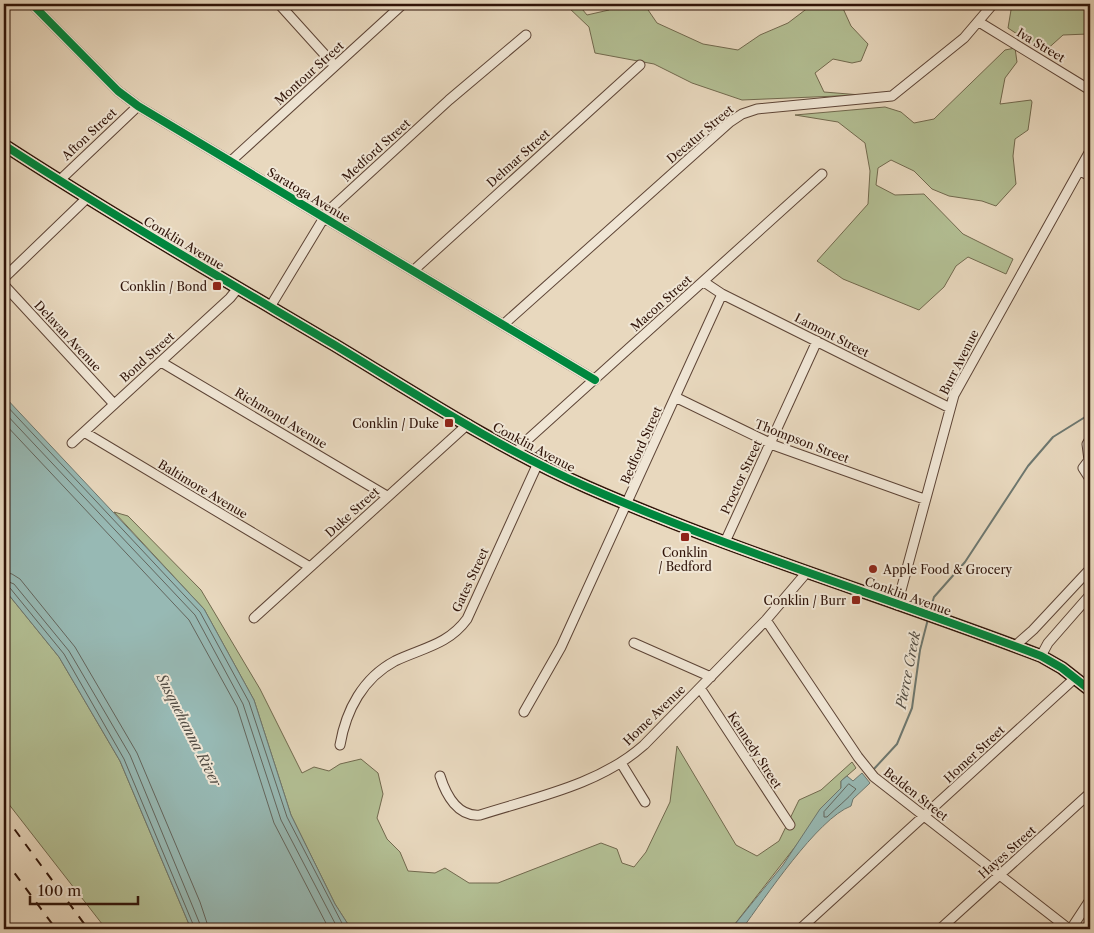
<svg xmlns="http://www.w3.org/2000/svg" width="1094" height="933" font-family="'Libre Caslon Text',serif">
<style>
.green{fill:#b3bf94;stroke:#71694e}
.water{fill:#97b9b4;stroke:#6d776f}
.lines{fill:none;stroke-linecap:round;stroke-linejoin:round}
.shore{stroke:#63665e;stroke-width:1}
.stream{stroke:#6d776f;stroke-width:2}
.minor-casing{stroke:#5d4436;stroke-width:11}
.major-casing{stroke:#2f1308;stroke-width:14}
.minor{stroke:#f0e6d5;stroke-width:9}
.major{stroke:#e8d8be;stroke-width:11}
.rail{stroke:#2f1308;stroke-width:2;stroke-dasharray:9 9;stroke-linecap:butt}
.cycleway-casing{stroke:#f0e6d5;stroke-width:11}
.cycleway{stroke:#00873e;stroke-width:8}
.poi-dot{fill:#8f2418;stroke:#f0e6d5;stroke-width:2}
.labels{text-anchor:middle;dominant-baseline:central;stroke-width:4;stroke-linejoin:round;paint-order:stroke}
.street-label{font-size:12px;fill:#2f1308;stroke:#f0e6d5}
.poi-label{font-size:12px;fill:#2f1308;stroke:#f0e6d5;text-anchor:end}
.water-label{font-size:14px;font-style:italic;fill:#534d44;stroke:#f0e6d5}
</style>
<rect width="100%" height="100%" fill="#e8d8be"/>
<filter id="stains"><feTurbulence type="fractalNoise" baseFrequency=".004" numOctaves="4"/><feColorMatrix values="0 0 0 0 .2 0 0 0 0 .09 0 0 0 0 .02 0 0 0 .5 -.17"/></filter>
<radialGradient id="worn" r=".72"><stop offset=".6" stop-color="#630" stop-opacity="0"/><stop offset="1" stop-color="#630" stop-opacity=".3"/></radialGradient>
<path class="green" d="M543 4H578L587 15 609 10 616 4H644L657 23 703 44 738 50 760 35 788 23 813 4H841L851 26 868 44 861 61 852 63 833 59 815 73 824 92 861 95 742 100 692 83 654 64 595 53 589 27 568 7 551 9Z
M1012 4H1090V28L1088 34 1063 35 1044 52 1008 28Z
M1015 48 1017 62 1005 78 1000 104 1031 100 1032 102 1028 130 1015 139 1013 156 1016 184 996 206 982 201 949 196 932 189 914 171 891 160 878 168 876 185 895 195 924 194 963 234 1013 259 1006 274 968 257 956 266 944 287 919 310 843 279 817 261 868 204 870 171 865 143 838 122 795 115 885 107 901 112 914 123 934 119 1005 50Z
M114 512 128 516 201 590 260 689 302 773 314 767 329 771 340 764 361 759 378 773 383 794 377 818 387 839 400 852 408 871 435 873 445 868 469 883H498L601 843 617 849 622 863 634 867 646 852 670 802 677 746 736 845 757 856 779 841 799 800 821 790 852 762 856 768 841 781V788L731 929H351L335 904 291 815 254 700 204 609Z
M4 589 59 657 120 761 191 929H106L4 798Z"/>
<path class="water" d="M4 396 204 609 254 700 291 815 335 904 351 929H191L120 761 59 657 4 589Z
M862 773 870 783 853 799 851 806C817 819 765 898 742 929H731L783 865 820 809 841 788V781L847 776 853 781Z"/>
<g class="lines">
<path class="shore" d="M4 403 200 612 249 702 287 817 345 929
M4 412 195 615 243 704 281 820 338 929
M4 423 189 620 237 707 274 823 329 929
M4 572 12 574 20 579 75 647 137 753 200 902 209 929
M4 580 14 584 69 651 130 755 202 929
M4 586 10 588 64 654 124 759 195 929
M849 784 856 789C847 800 837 807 827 817H824V812Z"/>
<path class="stream" d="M930 610 934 597 965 562 1028 466 1053 437 1090 414
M873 770 897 744 912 708 920 650 928 619"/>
<g class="minor-casing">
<path id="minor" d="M32 4 118 91 138 106 595 380
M279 4 335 66
M979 22 1090 90
M231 161 403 4
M1080 171 1090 176
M59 181 138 106
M414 270 640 65
M4 278 87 198
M704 282 722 294 950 408
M4 285 114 404
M270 307 328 211 449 100 526 35
M504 324 730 122 742 114 757 109 892 96 964 38 993 4
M161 362 387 496
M675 397 776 446 924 499
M84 432 310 567
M72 443 230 298 238 288
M517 452 525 442 822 174
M1089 460 1083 468 1090 479
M1089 460 1087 444 1090 439
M725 542 817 341
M897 605 954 395 1090 151
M254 618 468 424
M766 620 858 757 874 777 1069 929
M634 643 711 677
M1015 646 1033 630 1090 569
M1041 656 1048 643 1090 595
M700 688 790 825
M524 712 561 647 722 294
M340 745C346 710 363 678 395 661 422 648 448 645 467 619L538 463
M621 763 645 802
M440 776C446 795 458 817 480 815 536 797 599 785 644 745L766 620 807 572
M800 929 1075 678
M940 929 1090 793
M1071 929 1090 900"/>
</g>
<g class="major-casing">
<path id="major" d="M4 145C112 215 223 279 333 344 416 394 498 448 587 487 735 552 890 598 1041 656L1062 668 1090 690"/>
</g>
<use href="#minor" class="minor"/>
<use href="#major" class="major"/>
<path class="rail" d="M4 815 88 929
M4 859 56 929"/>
<g class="cycleway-casing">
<path id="cycleway" d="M32 4 118 91 138 106 595 380
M4 145C112 215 223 279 333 344 416 394 498 448 587 487 735 552 890 598 1041 656L1062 668 1090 690"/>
</g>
<use href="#cycleway" class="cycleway"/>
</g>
<g class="poi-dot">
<rect x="212" y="281" width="10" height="10" rx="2.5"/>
<rect x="444" y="418" width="10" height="10" rx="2.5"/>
<rect x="680" y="532" width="10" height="10" rx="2.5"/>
<circle cx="873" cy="569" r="5"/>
<rect x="851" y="595" width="10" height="10" rx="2.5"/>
</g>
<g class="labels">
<g class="street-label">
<text transform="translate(1041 45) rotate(31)">Iva Street</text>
<text transform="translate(309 73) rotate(-42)">Montour Street</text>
<text transform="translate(89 134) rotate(-43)">Afton Street</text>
<text transform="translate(700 134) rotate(-40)">Decatur Street</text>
<text transform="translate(376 150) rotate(-42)">Medford Street</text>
<text transform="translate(518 158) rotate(-42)">Delmar Street</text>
<text transform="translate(309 195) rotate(31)">Saratoga Avenue</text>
<text transform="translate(184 243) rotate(31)">Conklin Avenue</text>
<text transform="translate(661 303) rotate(-42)">Macon Street</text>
<text transform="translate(832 335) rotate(27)">Lamont Street</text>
<text transform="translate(68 336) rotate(47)">Delavan Avenue</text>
<text transform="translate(147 357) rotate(-42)">Bond Street</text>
<text transform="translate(959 362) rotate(-63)">Burr Avenue</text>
<text transform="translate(281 418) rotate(31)">Richmond Avenue</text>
<text transform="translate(802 441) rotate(21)">Thompson Street</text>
<text transform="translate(641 445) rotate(-66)">Bedford Street</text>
<text transform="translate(534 447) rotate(28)">Conklin Avenue</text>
<text transform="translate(741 477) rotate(-65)">Proctor Street</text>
<text transform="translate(203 489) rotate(31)">Baltimore Avenue</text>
<text transform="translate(352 512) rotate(-42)">Duke Street</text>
<text transform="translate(470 580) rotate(-65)">Gates Street</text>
<text transform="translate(908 596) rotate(20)">Conklin Avenue</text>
<text transform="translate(654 715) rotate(-44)">Home Avenue</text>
<text transform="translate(755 750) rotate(57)">Kennedy Street</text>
<text transform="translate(974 754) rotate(-43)">Homer Street</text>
<text transform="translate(916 794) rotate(38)">Belden Street</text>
<text transform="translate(1007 852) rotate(-42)">Hayes Street</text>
</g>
<g class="poi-label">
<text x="207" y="286">Conklin / Bond</text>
<text x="439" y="423">Conklin / Duke</text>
<text x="685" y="552" text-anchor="middle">Conklin<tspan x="685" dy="14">/ Bedford</tspan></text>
<text x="883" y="569" text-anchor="start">Apple Food &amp; Grocery</text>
<text x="846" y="600">Conklin / Burr</text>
</g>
<g class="water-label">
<text transform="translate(908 670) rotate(-79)">Pierce Creek</text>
<text transform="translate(189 730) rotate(63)">Susquehanna River</text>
</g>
</g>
<rect width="1094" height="933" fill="none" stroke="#e8d8be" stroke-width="20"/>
<rect x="5" y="5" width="1084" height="923" fill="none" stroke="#2f1308" stroke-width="2.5"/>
<rect x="10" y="10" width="1074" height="913" fill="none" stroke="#2f1308"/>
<path d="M30 896v8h108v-8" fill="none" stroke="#2f1308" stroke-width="2.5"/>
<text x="38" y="896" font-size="15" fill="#2f1308" stroke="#f0e6d5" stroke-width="4" paint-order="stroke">100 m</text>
<rect width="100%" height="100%" filter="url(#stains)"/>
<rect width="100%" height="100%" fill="url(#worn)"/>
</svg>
